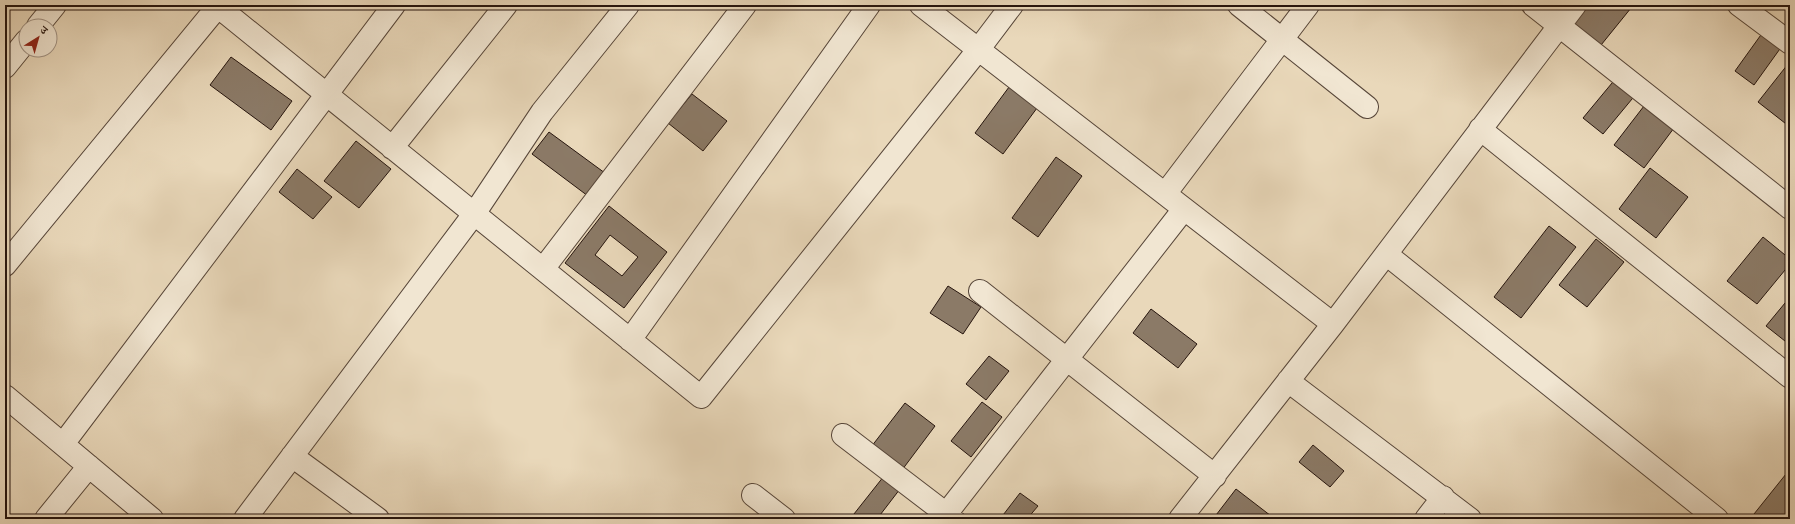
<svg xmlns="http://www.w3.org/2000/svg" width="1795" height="524" font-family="'Old Standard TT','Noto Serif Devanagari',serif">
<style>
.building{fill:#8b7a67;stroke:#26150e;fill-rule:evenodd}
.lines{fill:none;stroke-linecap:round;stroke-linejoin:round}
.street-casing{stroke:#574639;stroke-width:24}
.street{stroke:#f1e6d2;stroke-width:22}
</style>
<rect width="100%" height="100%" fill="#e9d8ba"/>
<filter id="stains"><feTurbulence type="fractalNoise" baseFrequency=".005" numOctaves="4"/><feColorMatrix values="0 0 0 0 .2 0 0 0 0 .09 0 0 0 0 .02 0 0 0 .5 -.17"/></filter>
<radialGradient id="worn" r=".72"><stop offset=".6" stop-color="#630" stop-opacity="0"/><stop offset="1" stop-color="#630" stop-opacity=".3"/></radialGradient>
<path class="building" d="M1588 5H1627L1631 8 1597 50 1570 27Z
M1763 32 1782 46 1754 85 1735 71Z
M231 57 292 101 271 130 210 85Z
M1788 64 1790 66V127L1758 102Z
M1617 77 1637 93 1603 134 1583 118Z
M1012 83 1040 104 1003 154 975 133Z
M692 94 727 121 703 151 668 123Z
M1644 106 1674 128 1644 168 1614 145Z
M549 132 609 176 592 199 532 154Z
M356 141 391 169 359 208 324 181Z
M1056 157 1082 176 1038 237 1012 218Z
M1650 168 1688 197 1656 238 1619 209Z
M297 169 332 197 313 219 279 192Z
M609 206 667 252 624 308 565 263ZM610 235 638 257 622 276 595 255Z
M1549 226 1576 247 1521 318 1494 297Z
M1763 237 1790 259V264L1757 304 1727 281Z
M1596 239 1624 262 1587 307 1559 285Z
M948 286 981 307 963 334 930 313Z
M1790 297V345L1766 326Z
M1151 309 1197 344 1178 368 1133 333Z
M989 356 1009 371 986 400 966 384Z
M982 402 1002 417 971 457 951 441Z
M905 403 935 426 899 474 868 451Z
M1313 445 1344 471 1330 487 1299 462Z
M1790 469V516L1788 519H1750Z
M884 476 900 489 877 519H850Z
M1236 489 1275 519H1213Z
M1020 493 1038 506 1027 519H1000Z"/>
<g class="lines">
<g class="street-casing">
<path id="street" d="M216 5 701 397 978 50 1012 5
M921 5 1333 324
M1239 5 1367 107
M1533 5 1790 208
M1739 5 1790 43
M38 26 55 5
M5 67 26 41
M1480 129 1790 377
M392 148 506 5
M1165 194 1308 5
M1386 254 1717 519
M5 265 219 5
M543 269 745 5
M980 291 1215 476
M630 340 869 5
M1288 381 1470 519
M5 396 152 519
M843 435 953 519
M63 444 394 5
M292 456 378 519
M753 495 784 519
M946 514 1184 209
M46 519 89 466
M245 519 474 214 542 112 628 5
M1180 519 1333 324 1575 5
M1426 519 1443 497"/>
</g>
<use href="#street" class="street"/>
</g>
<rect width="1795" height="524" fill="none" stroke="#e9d8ba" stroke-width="20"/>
<rect x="6" y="6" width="1783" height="512" fill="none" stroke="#26150e" stroke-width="2"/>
<rect x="10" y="10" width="1775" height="504" fill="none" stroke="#26150e"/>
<g transform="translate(38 38) rotate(37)"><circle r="19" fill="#f1e6d2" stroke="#a09284"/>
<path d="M0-3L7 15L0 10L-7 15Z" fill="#8f2418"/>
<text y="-6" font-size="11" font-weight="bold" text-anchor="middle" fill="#26150e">उ</text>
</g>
<rect width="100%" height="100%" filter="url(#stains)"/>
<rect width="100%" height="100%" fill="url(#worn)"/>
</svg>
